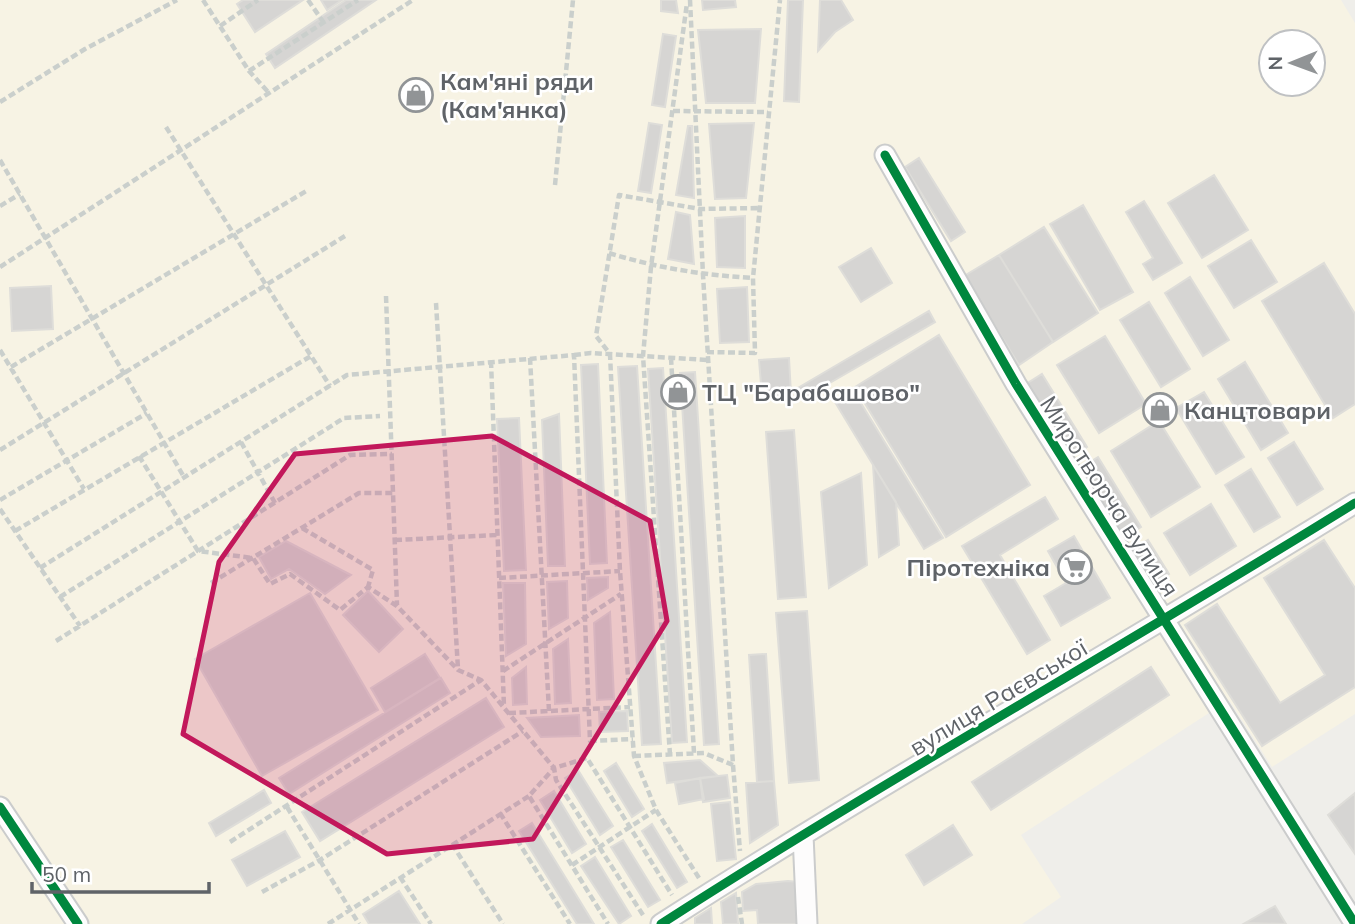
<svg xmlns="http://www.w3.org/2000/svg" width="1355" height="924" font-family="Mulish,sans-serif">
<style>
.commercial{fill:#f7f3e4;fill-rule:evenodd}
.building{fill:#d6d5d3;stroke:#deddd9;stroke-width:2}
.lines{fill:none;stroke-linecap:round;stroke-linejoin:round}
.street-casing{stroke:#cbcccc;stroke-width:23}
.path{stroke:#cacfcc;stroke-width:4.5;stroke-dasharray:7 3.5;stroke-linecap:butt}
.street{stroke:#fdfcfc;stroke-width:19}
.cycleway-casing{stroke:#fff;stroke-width:13}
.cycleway{stroke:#00873e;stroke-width:9}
.marked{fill:#c2185b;fill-opacity:0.2;stroke:#c2185b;stroke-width:5;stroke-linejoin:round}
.labels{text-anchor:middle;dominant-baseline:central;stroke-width:5;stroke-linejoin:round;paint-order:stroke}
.poi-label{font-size:24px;font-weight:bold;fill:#5f6368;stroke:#fff;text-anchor:start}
.street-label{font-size:24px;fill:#5f6368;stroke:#fff}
</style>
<rect width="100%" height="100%" fill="#efeeea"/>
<path class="commercial" d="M0 0H1341L1355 23V714L1272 767 1229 700 1021 835 1061 897 1022 924H0ZM1271 42H1313V84H1271Z"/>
<path class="building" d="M243 0H303L255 32 237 4Z
M321 0H342L327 10Z
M346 0H376L275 68 266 54Z
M661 0H676L678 13 661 11Z
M702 0H735L736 7 703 10Z
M788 0H803L799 102 784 101Z
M820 0H841L853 20 835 32 818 51Z
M761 29 755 103H706L698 30Z
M663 34 676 36 665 107 652 105Z
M649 123 662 125 651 193 638 191Z
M754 123 746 198 715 199 709 124Z
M688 126H692L694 198 676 195Z
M919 158 965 232 951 241 905 167Z
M1214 175 1248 230 1202 258 1168 203Z
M1144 201 1182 263 1153 280 1143 264 1153 258 1126 212Z
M1083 205 1133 292 1100 310 1050 224Z
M676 212 690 215 694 264 668 259Z
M745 216V268L717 267 715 218Z
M1044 227 1098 313 1053 342 999 255Z
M1251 240 1277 282 1234 308 1208 266Z
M871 248 892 283 861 302 839 267Z
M999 255 1053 342 1019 365 964 276Z
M1324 263 1355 314V404L1333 418 1262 301Z
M1190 277 1229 340 1203 356 1165 293Z
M51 286 53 329 12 331 10 288Z
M747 287 749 342 720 343 717 289Z
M1149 302 1190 369 1161 387 1120 320Z
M929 311 935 322 802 399 796 389Z
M939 335 1030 485 946 537 855 387Z
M1105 336 1146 404 1099 433 1057 365Z
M789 358 791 394 762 396 759 360Z
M1245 362 1288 433 1261 450 1218 379Z
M598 364 607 563 590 564 581 365Z
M637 366 661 744 642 745 618 367Z
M663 368 687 742 672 743 648 369Z
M695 372 719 744 704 745 680 373Z
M1042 374 1087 447 1071 457 1026 384Z
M853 390 943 538 924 549 835 402Z
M1204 392 1244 457 1216 474 1176 408Z
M559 414 565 566H548L542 420Z
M519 418 526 570 504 571 497 419Z
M1159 421 1200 487 1151 517 1111 451Z
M794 430 806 597 778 599 766 432Z
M1294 442 1323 489 1297 505 1268 458Z
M1098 457 1141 527 1124 538 1080 468Z
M873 465 896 502 899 545 879 557Z
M1251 469 1280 517 1254 532 1225 485Z
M861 473 867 565 829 588 821 492Z
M1045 497 1058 519 1000 555 1050 640 1027 654 962 546Z
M1211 504 1236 546 1190 575 1164 533Z
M1074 536 1110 598 1061 626 1044 596 1066 583 1048 551Z
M1148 540 1169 574 1153 584 1132 550Z
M1324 540 1355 588V687L1262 746 1185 625 1217 604 1280 703 1325 675 1264 578Z
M286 541 351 575 325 594 289 569 271 579 259 557Z
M608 577V588L588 600 587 578Z
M567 581 568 618 549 629 547 582Z
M503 583H525L526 644 506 656Z
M368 591 403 629 379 652 343 615Z
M310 593 378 710 262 776 195 659Z
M807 611 819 780 789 783 776 613Z
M610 612 614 699 597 700 594 623Z
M568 639 571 703 555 704 553 649Z
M425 654 440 678 385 712 371 688Z
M766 654 774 781 757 782 749 655Z
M526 667 527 704 513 705 512 678Z
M1151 667 1169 695 991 810 972 782Z
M441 678 450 693 289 794 279 778Z
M486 698 504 727 320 841 302 812Z
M627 711 628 731 600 732 599 712Z
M579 715 580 736 541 737 527 718Z
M700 760 718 776 667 783 664 763Z
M616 763 644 809 632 817 604 771Z
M578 770 613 826 600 835 565 778Z
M727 775 730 798 703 802 700 778Z
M700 778 704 799 679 804 675 783Z
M774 781 778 825 750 843 746 783Z
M264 790 271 803 216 836 209 823Z
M554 791 586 844 572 853 540 800Z
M1355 793V854L1328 815Z
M730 802 736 859 717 861 711 804Z
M532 823 594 924H577L519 831Z
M652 824 687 882 677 888 642 831Z
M953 825 972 855 924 885 906 855Z
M285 831 300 857 247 886 232 860Z
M623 840 660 900 648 907 611 847Z
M595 857 631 916 619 924 581 866Z
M788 881 798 882 800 924H758L757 910 743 911 742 892 756 884Z
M399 891 420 924H369L363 914Z
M736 893 738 924H723L721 902Z
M1275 906 1286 924 1245 923Z
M711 908 712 924H695V918Z"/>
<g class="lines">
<g class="street-casing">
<path id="street" d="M885 155 1016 384 1355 924
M0 807 78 924
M803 835 807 924
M661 924C888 778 1125 646 1355 503"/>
</g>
<path class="path" d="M203 0 249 71 269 93
M308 0 324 23
M220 26 258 0
M249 71 358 0
M0 102 85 49 177 0
M673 111 768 112
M166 127 330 386
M0 160 184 477
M555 185 573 0
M0 206 20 194
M609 253C657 268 703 275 753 278
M0 267 413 0
M386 296 397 605
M436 303 458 669
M0 350 84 489
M707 352 755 353 753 278 780 0
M574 355 591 353 708 360
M530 358 549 711
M671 358 694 753
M491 361 504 707
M11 367 308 190
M241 442 275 503
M0 450 345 236
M139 456 198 551 253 558 270 584 290 574 340 610 368 587 397 606 458 670 481 680 554 768 529 796 608 924
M0 500 147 413
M0 509 80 626
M302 528 373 570 368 587
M15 531 311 356
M395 540 497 535
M40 568 347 375 574 355 590 741 633 739
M499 578 620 571
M211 583 359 493H393
M60 597 344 418 380 416
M56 641 350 455 392 454
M503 671 621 594
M509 713 630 707
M670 755 643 356 651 267 687 3
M634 756 704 753 733 765 703 275 690 0
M733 765 740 851
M287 807 359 924
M500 813 570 924
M230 842 481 680
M452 844 503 924
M572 865 656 810
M400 877 431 924
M699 878 656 810 634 756 620 571 610 354 596 336 619 195 700 209 759 208
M262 892 320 860 523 731
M738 897 742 924
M643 915 556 780 554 768 587 758 672 895
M328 924 529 796"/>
<use href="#street" class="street"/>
<g class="cycleway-casing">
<path id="cycleway" d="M885 155 1016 384 1355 924
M0 807 78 924
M661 924C888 778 1125 646 1355 503"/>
</g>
<use href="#cycleway" class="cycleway"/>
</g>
<path class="marked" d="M492 436 650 521 667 621 533 839 387 854 183 734 219 562 295 454Z"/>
<defs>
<g id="shop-ring" transform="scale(1.75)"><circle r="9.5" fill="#fff" stroke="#919496" stroke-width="1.5"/><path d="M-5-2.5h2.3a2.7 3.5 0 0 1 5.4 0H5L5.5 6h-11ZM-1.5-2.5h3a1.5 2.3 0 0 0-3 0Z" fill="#919496"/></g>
<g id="supermarket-ring" transform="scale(1.75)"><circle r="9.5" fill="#fff" stroke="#919496" stroke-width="1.5"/><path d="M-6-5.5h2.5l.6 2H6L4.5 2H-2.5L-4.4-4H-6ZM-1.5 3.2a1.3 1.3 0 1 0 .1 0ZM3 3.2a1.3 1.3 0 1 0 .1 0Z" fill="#919496"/></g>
</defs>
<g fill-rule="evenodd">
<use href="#shop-ring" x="416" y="95"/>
<use href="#shop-ring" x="678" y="392"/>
<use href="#shop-ring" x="1160" y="410"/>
<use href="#supermarket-ring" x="1075" y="567"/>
</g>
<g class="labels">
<g class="poi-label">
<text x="440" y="81">Кам'яні ряди<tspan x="440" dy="28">(Кам'янка)</tspan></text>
<text x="702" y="392">ТЦ "Барабашово"</text>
<text x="1184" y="410">Канцтовари</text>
<text x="1050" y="567" text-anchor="end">Піротехніка</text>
</g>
<g class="street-label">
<text transform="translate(1110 496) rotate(57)">Миротворча вулиця</text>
<text transform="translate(998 697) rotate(-31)">вулиця Раєвської</text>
</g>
</g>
<g transform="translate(1292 63) rotate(269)"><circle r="33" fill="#ffffff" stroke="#bfc1c3" stroke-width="2"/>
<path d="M0-5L12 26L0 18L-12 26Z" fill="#919496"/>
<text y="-10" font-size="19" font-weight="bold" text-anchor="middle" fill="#5f6368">N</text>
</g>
<path d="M32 882v10h177v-10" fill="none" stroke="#5f6368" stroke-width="3.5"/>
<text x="42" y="882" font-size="21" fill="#5f6368" stroke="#ffffff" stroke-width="5" paint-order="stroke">50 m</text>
</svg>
